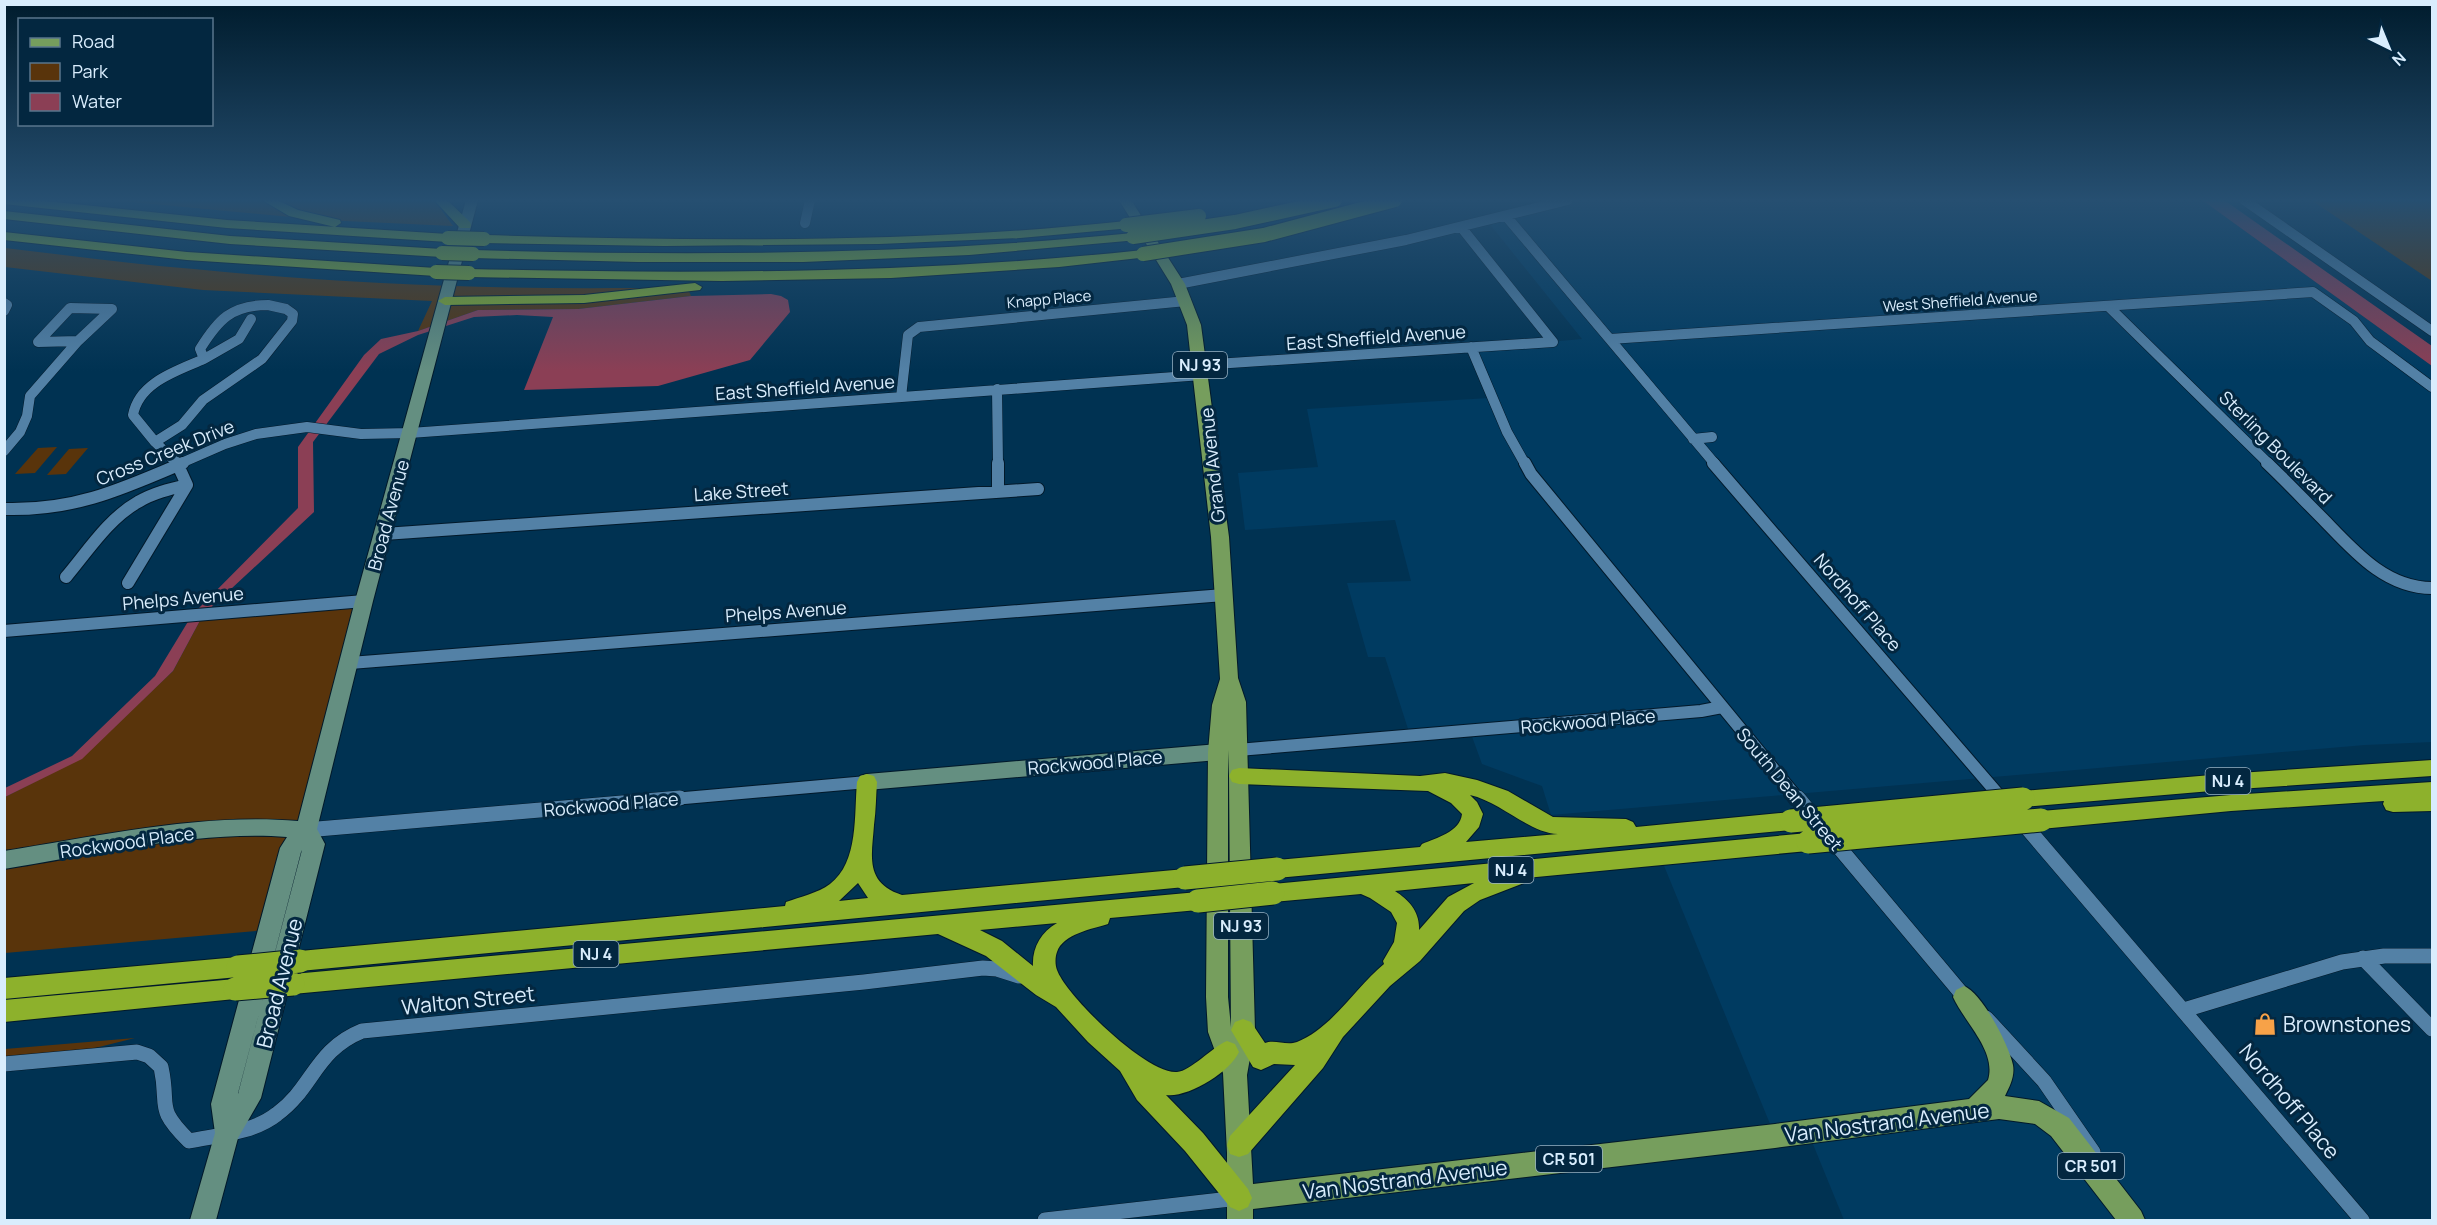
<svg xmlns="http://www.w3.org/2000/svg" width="2437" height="1225" font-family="Manrope,sans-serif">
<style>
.built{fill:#003b61}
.green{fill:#59340b}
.water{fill:#8b3f55}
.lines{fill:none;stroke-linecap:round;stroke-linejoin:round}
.street-far2-casing{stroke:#02192a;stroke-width:11}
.street-far1-casing{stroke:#02192a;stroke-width:14}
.street-casing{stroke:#02192a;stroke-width:16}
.secondary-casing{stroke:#02192a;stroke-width:2}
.primary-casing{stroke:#02192a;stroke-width:2}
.highway-casing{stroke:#02192a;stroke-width:2}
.street-far2{stroke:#5381a6;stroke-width:10}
.street-far1{stroke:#5381a6;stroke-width:12}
.street{stroke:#5381a6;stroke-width:15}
.secondary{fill:#648f81;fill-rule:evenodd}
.primary{fill:#769e5d;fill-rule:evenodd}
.highway{fill:#8db12c;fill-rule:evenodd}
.highway-bridge-far2-casing{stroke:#02192a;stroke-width:16;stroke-linecap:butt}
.highway-bridge-far1-casing{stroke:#02192a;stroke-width:20;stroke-linecap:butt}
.highway-bridge-casing{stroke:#02192a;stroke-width:25;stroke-linecap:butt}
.highway-bridge-far2{stroke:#8db12c;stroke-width:14}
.highway-bridge-far1{stroke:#8db12c;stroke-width:18}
.highway-bridge{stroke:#8db12c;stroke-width:23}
.labels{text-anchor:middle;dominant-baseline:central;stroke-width:6;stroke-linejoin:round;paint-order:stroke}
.far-street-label{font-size:15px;fill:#d9edfd;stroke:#032740}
.shield{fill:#032740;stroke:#99b2c4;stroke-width:1.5}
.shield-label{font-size:16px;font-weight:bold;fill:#d9edfd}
.street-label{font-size:18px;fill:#d9edfd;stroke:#032740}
.near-street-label{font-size:21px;fill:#d9edfd;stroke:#032740}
.near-poi-label{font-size:21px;fill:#d9edfd;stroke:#032740;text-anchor:start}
</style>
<rect width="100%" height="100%" fill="#003252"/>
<path class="built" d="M1534 200H2202L2432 366V742L2365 745 1551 815 1542 786 1482 764 1470 731 1409 732 1385 657H1368L1347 583 1411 581 1395 520 1245 530 1238 473 1318 467 1307 409 1489 398 1470 349 1582 339 1484 217 1537 203Z
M2020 822 2362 1220H1844L1808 1132 1775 1136 1660 856Z"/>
<path class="green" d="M110 200H434L453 226 323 220Z
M2311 200H2432V281Z
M5 248C67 255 130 264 194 269 355 285 525 291 687 287L691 296 578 309 478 310 418 331 432 301 203 290 5 267Z
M57 447 35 473 15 474 38 448Z
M88 448 66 474 47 475 69 449Z
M364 601 278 929 5 953V797L82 758 173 671 203 615Z
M135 1038 51 1059 5 1064V1049Z"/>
<path class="water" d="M2202 200H2224L2432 346V366Z
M771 294 781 296 788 300 790 312 750 360 658 386 524 390 553 317 517 315 474 317 418 335 379 354 313 442 314 512 203 615 173 671 82 759 5 797V788L72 756 155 676 192 615 298 508V447L364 355 381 339 418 331 478 310 578 309 691 296Z"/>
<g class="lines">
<g class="street-far2-casing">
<path id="street-far2" d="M2244 200 2432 331
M1506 216 1715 464
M805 223 810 200
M1461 227 1553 342
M1178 284 1406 240 1568 200
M4 303 7 305 4 311
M268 305 286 309 293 314 292 321 262 359 203 400 182 425 155 442 133 415C139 382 177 371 204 359L200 349C218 320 231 305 268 305Z
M2108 306 2269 464
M1610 339 2313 292 2354 321 2370 341 2432 387
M78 341 38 342 70 308 112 309
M1471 347 1507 432 1525 464
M204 359 239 339 251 319
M1200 365 1553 342
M997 389 998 464
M901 397 908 335 919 327 1186 301
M1693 439 1712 437
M155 442 178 464
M4 451 20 432 27 416 30 396 78 341 112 309
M179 464 225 444 256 434 307 427 361 434 410 433 1202 375"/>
</g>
<g class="street-far1-casing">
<path id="street-far1" d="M998 463V492
M1525 463 1531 474 1799 800
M1713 463 2003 800
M2267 463C2286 481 2304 500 2323 519 2353 550 2385 588 2432 588
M4 509C74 511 120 490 183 463
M384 534 1038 489
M66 577C88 551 108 519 138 502 153 493 170 489 187 485
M128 583 187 485 177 463
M4 631 364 601
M350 663 1224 595
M1238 750 1701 711 1722 707
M662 800 867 782"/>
</g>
<g class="street-casing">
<path id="street" d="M1798 798 1817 821
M2002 798 2005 802
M2022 822 2362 1220
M306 830 680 798
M1832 839 1967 1000
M2363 958 2432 1029
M2184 1010 2342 962 2384 956H2432
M1986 1018 2044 1081 2093 1152
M4 1064 137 1052 149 1056 161 1067C170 1108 154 1106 189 1141 218 1135 253 1133 277 1114 313 1088 315 1050 362 1031L864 982 983 968 997 969 1019 976
M1045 1220 1239 1198"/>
</g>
<g class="secondary-casing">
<path id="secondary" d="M466 200H478L373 601 317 829 325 844 261 1098 238 1138 216 1220H190L215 1133 211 1104 280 848 287 837C200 830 92 855 4 869V851C101 836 200 813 298 821L355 601ZM302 850 238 1093V1094L301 852Z
M1218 744 1225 746 1228 752 1225 758 1218 760 867 790 860 788 857 782 860 776 867 774Z"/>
</g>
<g class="primary-casing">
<path id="primary" d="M1119 200H1131L1185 284 1201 325 1229 537 1238 678 1246 702 1255 1030 1247 1075 1253 1184 1775 1124 1969 1099 1988 1080C1997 1051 1964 1022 1953 997L1956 990 1964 986C1982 993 2009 1045 2013 1065 2015 1076 2010 1086 2005 1096L2039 1101 2069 1118 2141 1211 2145 1220H2116L2051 1136 2035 1124 1999 1119 1775 1148 1253 1209V1220H1227V1153L1223 1073 1208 1032 1206 997 1208 752 1212 705 1220 679 1211 537 1187 325 1171 284ZM1228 750 1229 776 1231 1027 1228 997Z"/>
</g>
<g class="highway-casing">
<path id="highway" d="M4 200H36L227 220 448 234 455 238 448 242 227 228 4 204Z
M262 200H277L298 210 340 220 341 223 335 227 289 216Z
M434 200H447L470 222 471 225 470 228H460Z
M4 211 230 236 442 249 449 253 442 257 230 244 4 219Z
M1126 221 1131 222 1132 225 1131 228 1020 238 879 244 664 246 484 243 477 239 484 235C697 241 913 244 1126 221Z
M4 232 187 252 436 268 443 272 436 276 187 260 4 240Z
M1133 233 1140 237 1138 240 969 255 803 262H638L473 258 466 254 473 250C694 256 913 255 1133 233Z
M1143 250 1148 251 1150 254 1148 257 1059 267 891 278 722 281 469 277 462 273 469 269C694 274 918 274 1143 250Z
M695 283 702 287 700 290 584 303 445 305 438 301 445 297 584 295Z
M2432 760V776L2223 790 2023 807 2016 805 2013 799 2016 793 2023 791 2223 774Z
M1239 768 1420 776 1445 773 1477 780 1508 791 1553 817 1626 819 1633 822 1636 827 1791 812 1798 815 1801 821 1798 827 1791 830 1277 878 1269 875 1266 869 1269 863 1277 860 1420 847 1422 844C1436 838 1460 832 1462 814L1451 803 1428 791 1239 784 1232 782 1229 776 1232 770ZM1470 795C1501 802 1529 833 1558 834L1466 842 1479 827 1483 814 1477 802Z
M867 774 874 776 877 782C876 796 876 810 874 825 872 855 864 883 902 895L1185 869 1193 871 1196 878 1193 885 1185 887 300 971 292 968 289 961 292 954 300 951 785 906 786 902C800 897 818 893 830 884 859 862 854 814 857 782L860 776ZM858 883 868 898 839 901Z
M2432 782V811L2393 812 2386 810 2383 804 2384 801 2231 811 2041 829 2034 826 2031 820 2034 814 2041 811 2231 795Z
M1808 833 1815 836 1818 842 1815 848 1808 851 1526 878 1524 883 1480 900 1464 911 1420 961 1390 986 1343 1037 1323 1068 1248 1154 1239 1157 1230 1154 1227 1145 1230 1136 1295 1065 1274 1064 1261 1070 1253 1067 1231 1030 1235 1022 1243 1019 1251 1022 1265 1043C1275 1039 1286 1046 1297 1042 1331 1029 1356 987 1384 964L1383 961 1394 942 1397 923 1391 912 1370 898 1361 894 1273 902 1265 900 1262 893 1265 886 1273 884ZM1474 883 1448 897 1419 930C1420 912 1409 900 1395 891Z
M1198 892 1206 894 1209 901 1206 908 1198 910 1110 918 1108 924C1092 929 1063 934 1057 952 1055 957 1055 965 1057 970 1067 997 1148 1075 1177 1072 1191 1071 1212 1047 1227 1041L1235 1044 1239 1052C1230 1072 1188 1098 1166 1095L1203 1133 1248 1189 1252 1198 1248 1207 1239 1211 1230 1207 1185 1151 1137 1100 1120 1071 1088 1042 1056 1007 1036 995 986 956 938 934 293 994 285 991 282 984 285 977 293 974ZM1057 923C1041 932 1032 948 1033 966L1002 941 980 930Z
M238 957 246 960 249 967 246 974 238 977 4 999V978Z
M235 979 243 982 246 989 243 996 235 999 4 1022V1000Z"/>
</g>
<use href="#street-far2" class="street-far2"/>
<use href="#street-far1" class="street-far1"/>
<use href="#street" class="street"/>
<use href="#secondary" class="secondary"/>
<use href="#primary" class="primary"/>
<use href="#highway" class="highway"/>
<g class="highway-bridge-far2-casing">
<path id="highway-bridge-far2" d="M1126 225 1199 216
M1133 237 1235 222 1335 200
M448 238 484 239
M442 253 473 254
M1143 254 1264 235 1395 200
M436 272 469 273"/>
</g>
<g class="highway-bridge-far1-casing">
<path id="highway-bridge-far1" d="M2018 800 2023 799"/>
</g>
<g class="highway-bridge-casing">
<path id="highway-bridge" d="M1791 821 2023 799
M1808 842 2041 820
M1185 878 1277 869
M1198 901 1273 893
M238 967 300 961
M235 989 293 984"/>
</g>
<use href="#highway-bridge-far2" class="highway-bridge-far2"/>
<use href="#highway-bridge-far1" class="highway-bridge-far1"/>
<use href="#highway-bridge" class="highway-bridge"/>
</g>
<linearGradient id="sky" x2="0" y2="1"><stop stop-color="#001c2d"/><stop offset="0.54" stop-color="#264f71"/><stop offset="1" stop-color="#264f71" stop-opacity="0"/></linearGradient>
<rect width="2437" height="371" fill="url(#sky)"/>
<defs>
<g id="shop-bare" transform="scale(1.8)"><path d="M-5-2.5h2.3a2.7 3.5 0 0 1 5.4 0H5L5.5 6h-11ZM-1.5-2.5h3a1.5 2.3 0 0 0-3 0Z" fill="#f7a248" stroke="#032740" stroke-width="2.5" paint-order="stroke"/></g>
</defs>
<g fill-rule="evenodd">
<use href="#shop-bare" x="2265" y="1024"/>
</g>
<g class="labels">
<g class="far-street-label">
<text transform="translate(1049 299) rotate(-5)">Knapp Place</text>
<text transform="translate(1960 301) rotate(-4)">West Sheffield Avenue</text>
</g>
<g class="shield">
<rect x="1173" y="352" width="54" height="26" rx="4.5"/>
<rect x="2205.5" y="768" width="45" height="26" rx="4.5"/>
<rect x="1488.5" y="857" width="45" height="26" rx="4.5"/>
<rect x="1214" y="913" width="54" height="26" rx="4.5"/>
<rect x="573.5" y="941" width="45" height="26" rx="4.5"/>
<rect x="1536" y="1146" width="66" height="26" rx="4.5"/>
<rect x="2058" y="1153" width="66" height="26" rx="4.5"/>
</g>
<g class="shield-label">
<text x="1200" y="365">NJ 93</text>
<text x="2228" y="781">NJ 4</text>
<text x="1511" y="870">NJ 4</text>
<text x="1241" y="926">NJ 93</text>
<text x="596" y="954">NJ 4</text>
<text x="1569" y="1159">CR 501</text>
<text x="2091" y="1166">CR 501</text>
</g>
<g class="street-label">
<text transform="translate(1376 337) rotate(-4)">East Sheffield Avenue</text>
<text transform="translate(805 387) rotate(-4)">East Sheffield Avenue</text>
<text transform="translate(2276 447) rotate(45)">Sterling Boulevard</text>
<text transform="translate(165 452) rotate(-22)">Cross Creek Drive</text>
<text transform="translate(1212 465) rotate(-96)">Grand Avenue</text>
<text transform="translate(741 491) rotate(-4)">Lake Street</text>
<text transform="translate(388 515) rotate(-75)">Broad Avenue</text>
<text transform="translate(183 598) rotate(-5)">Phelps Avenue</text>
<text transform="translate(1858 602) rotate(49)">Nordhoff Place</text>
<text transform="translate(786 611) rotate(-4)">Phelps Avenue</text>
<text transform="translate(1588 721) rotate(-5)">Rockwood Place</text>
<text transform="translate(1095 762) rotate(-5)">Rockwood Place</text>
<text transform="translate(1790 789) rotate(50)">South Dean Street</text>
<text transform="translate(611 804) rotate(-5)">Rockwood Place</text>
<text transform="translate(127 842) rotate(-8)">Rockwood Place</text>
</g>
<g class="near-street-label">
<text transform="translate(279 983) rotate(-76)">Broad Avenue</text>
<text transform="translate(468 1000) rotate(-6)">Walton Street</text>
<text transform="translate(2290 1101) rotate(50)">Nordhoff Place</text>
<text transform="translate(1887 1122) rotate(-7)">Van Nostrand Avenue</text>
<text transform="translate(1405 1179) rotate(-7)">Van Nostrand Avenue</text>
</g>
<g class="near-poi-label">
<text x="2283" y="1024">Brownstones</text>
</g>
</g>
<rect width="2437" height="1225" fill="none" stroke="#d9edfd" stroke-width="12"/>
<rect x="18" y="18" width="195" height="108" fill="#032740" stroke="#59768c" stroke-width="1.5"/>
<rect x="30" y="38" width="30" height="9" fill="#769e5d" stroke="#59768c" stroke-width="1.5"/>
<text x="72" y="48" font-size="18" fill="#d9edfd">Road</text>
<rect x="30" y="63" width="30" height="18" fill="#59340b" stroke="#59768c" stroke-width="1.5"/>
<text x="72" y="78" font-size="18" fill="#d9edfd">Park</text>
<rect x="30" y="93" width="30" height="18" fill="#8b3f55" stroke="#59768c" stroke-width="1.5"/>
<text x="72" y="108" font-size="18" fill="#d9edfd">Water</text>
<g transform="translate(2389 48) rotate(137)" stroke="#032740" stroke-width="4.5" paint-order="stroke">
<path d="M0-4.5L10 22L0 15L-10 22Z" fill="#d9edfd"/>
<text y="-9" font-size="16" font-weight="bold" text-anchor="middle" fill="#d9edfd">N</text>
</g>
</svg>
